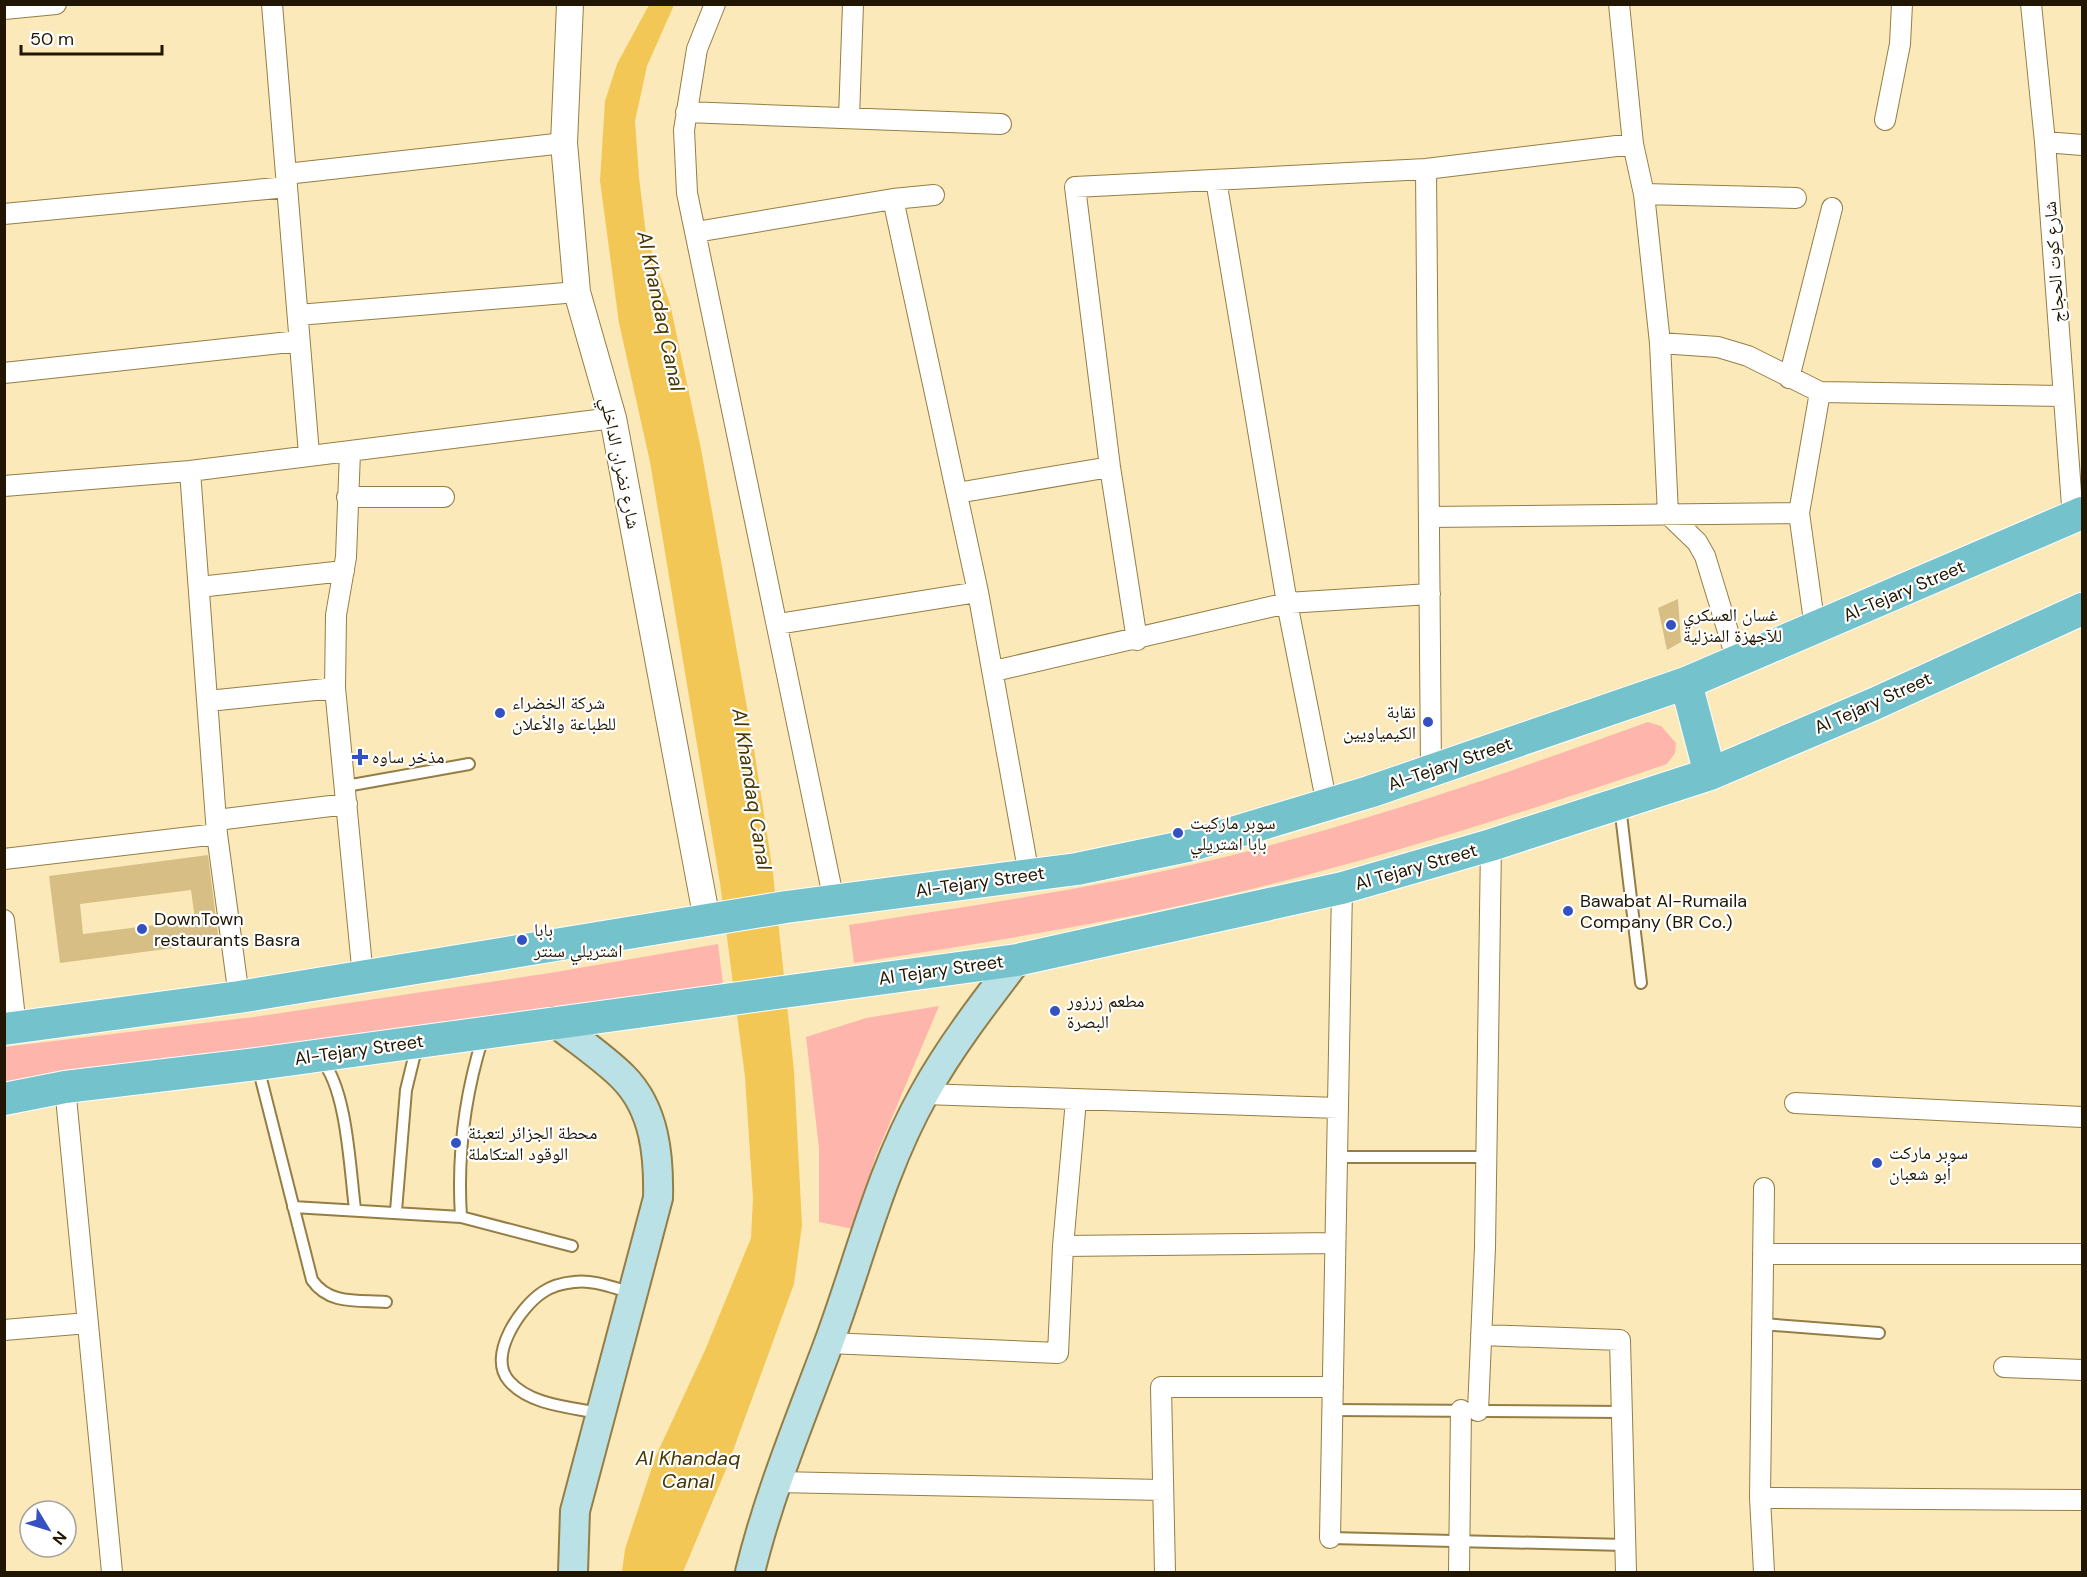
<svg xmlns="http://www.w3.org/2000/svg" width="2087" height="1577" font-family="'DM Sans','Noto Naskh Arabic',sans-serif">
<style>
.green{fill:#feb6ac}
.water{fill:#f3c755}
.building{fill:#d7be84;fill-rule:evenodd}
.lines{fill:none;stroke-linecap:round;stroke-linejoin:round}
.service-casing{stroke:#957e45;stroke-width:14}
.minor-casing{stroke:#957e45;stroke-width:22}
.tertiary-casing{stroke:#957e45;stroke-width:28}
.secondary-casing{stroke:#957e45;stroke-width:32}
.primary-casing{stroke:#fff;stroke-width:34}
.service{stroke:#fff;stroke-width:10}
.minor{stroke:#fff;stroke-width:20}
.tertiary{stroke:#fff;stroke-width:26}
.secondary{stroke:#bae1e6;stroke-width:28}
.primary{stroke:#74c3cc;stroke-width:32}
.poi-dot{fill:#3451c2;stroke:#fff;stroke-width:2}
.labels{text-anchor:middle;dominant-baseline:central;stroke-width:4.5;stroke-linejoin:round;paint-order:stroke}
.street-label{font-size:18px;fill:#201601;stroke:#fff}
.poi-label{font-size:18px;fill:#201601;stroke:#fff;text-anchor:start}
.water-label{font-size:20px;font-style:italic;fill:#473603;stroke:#fff}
</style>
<rect width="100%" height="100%" fill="#fce9b9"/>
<path class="green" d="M1648 722 1661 726 1676 743 1675 753 1667 764C1534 809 1400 852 1264 886 1129 920 991 942 854 963L849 925C976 905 1104 887 1229 856 1372 820 1510 772 1648 722Z
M718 944 723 984 355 1040 5 1088 4 1047 254 1017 550 973Z
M939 1006 875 1158 853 1229 819 1222V1148L806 1037 866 1018Z"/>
<path class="water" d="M649 5H674L647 66 635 121 639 177 646 235 670 304 701 449 752 736 773 873 794 1071 802 1225 794 1284 727 1467 683 1572H622L625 1549 655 1458 706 1348 751 1238 753 1198 745 1077 720 883 650 462 619 323 600 181 605 101 617 64Z"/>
<path class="building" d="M1678 599 1681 642 1667 650 1658 608Z
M208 855 219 942 60 963 49 876ZM191 890 195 920 83 934 80 904Z"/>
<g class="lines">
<g class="service-casing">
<path id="service" d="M346 786 469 764
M1620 806 1641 983
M321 1060C347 1087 350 1171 355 1209
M258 1067 312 1280C329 1305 358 1300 386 1302
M1337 1157H1486
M293 1207 461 1217 572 1246
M396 1211 406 1090 417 1045
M461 1217C457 1154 464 1097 483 1037
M1762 1324 1879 1333
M1332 1410 1622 1412
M599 1413C569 1407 530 1405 509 1381 487 1356 520 1307 543 1292 552 1286 563 1283 574 1282 592 1279 614 1288 632 1293
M1330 1538 1625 1545"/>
</g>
<g class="minor-casing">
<path id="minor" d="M272 4 309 454
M715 4 697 49 684 130 687 193 834 901
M1619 4 1633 144 1644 194 1660 343 1668 514 1697 542 1705 556 1737 661
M2031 4 2045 142 2073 519
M4 9 56 4
M686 112 1001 124
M849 118 853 4
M1885 120 1900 44 1902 4
M2045 142 2082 145
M1426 169 1431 771
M286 174 564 143
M1216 180 1287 603 1327 805
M1644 194 1796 198
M893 199 978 592 1029 875
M4 214 287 187
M696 232 893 199 934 195
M298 315 577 292
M1660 343 1718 347 1748 356 1820 392 2064 396
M4 373 299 341
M1789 378 1832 208
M350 452 346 557 336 615 335 688 363 977
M190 471 217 834 239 997
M4 486 190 471 613 418
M957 493 1110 467
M347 497H444
M1429 517 1799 513
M199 587 344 571
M778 624 978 592
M1815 628 1799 513 1820 392
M1137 640 1110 467 1075 187 1426 169 1633 144
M994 671 1287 603 1430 594
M208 701 335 688
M217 820 347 804
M4 859 217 834
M4 920 16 1027
M65 1087 112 1572
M924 1094 1338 1108
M1795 1103 2082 1117
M1764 1188 1760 1498 1764 1572
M1063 1246 1335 1243
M1763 1254H2082
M4 1330 88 1323
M1481 1335 1620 1340 1626 1572
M829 1343 1058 1353 1063 1246 1076 1100
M2004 1367 2082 1370
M1478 1411 1485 1247 1491 845
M776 1482 1163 1490
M1760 1498 2082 1500
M1330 1538 1342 888
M1165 1572 1161 1387H1333
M1459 1572 1461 1410"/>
</g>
<g class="tertiary-casing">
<path id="tertiary" d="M570 4 564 143 577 292 613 418 707 920"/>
</g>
<g class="secondary-casing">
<path id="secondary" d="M555 1022C577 1040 603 1057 623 1077 655 1109 659 1156 658 1198L575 1511 573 1572
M750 1572C769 1494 800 1420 828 1345 859 1262 880 1172 924 1094 950 1047 984 1003 1017 960"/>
</g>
<g class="primary-casing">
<path id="primary" d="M1686 683 1710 774
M4 1029 239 997 786 907 1077 869 1192 845 1369 792 1686 683 2082 513
M4 1099 65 1087 257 1064 1017 960 1342 888 1491 845 1710 774 1874 704 2082 609"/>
</g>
<use href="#service" class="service"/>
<use href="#minor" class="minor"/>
<use href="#tertiary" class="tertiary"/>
<use href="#secondary" class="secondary"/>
<use href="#primary" class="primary"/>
</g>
<g class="poi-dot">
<circle cx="1671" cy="625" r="6"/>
<circle cx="500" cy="713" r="6"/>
<circle cx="1428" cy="722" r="6"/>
<path d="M357 748h6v6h6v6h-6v6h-6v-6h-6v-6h6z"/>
<circle cx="1178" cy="833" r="6"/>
<circle cx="1568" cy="911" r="6"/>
<circle cx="142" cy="929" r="6"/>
<circle cx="522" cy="940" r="6"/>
<circle cx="1055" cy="1011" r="6"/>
<circle cx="456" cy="1143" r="6"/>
<circle cx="1877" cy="1163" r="6"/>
</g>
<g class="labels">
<g class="street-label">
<text transform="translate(2054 262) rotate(-94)">شارع كوت الحجاج</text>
<text transform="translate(620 463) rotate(78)">شارع نضران الداخلي</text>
<text transform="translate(1904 591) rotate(-23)">Al-Tejary Street</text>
<text transform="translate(1873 703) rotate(-24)">Al Tejary Street</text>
<text transform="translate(1450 764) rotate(-19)">Al-Tejary Street</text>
<text transform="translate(1416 867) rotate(-16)">Al Tejary Street</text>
<text transform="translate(980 882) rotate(-8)">Al-Tejary Street</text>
<text transform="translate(941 970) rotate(-8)">Al Tejary Street</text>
<text transform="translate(359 1050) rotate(-8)">Al-Tejary Street</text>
</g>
<g class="poi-label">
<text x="1683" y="615">غسان العسكري<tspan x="1683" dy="21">للآجهزة المنزلية</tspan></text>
<text x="512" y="703">شركة الخضراء<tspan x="512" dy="21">للطباعة والأعلان</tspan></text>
<text x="1416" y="712" text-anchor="end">نقابة<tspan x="1416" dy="21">الكيمياويين</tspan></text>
<text x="372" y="757">مذخر ساوه</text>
<text x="1190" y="823">سوبر ماركيت<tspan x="1190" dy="21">بابا اشتريلي</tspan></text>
<text x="1580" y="901">Bawabat Al-Rumaila<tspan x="1580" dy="21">Company (BR Co.)</tspan></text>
<text x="154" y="919">DownTown<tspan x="154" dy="21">restaurants Basra</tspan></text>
<text x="534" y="930">بابا<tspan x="534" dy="21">اشتريلي سنتر</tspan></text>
<text x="1067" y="1001">مطعم زرزور<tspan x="1067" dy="21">البصرة</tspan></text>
<text x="468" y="1133">محطة الجزائر لتعبئة<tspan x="468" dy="21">الوقود المتكاملة</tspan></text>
<text x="1889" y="1153">سوبر ماركت<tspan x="1889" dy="21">أبو شعبان</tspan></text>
</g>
<g class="water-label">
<text transform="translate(661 311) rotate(78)">Al Khandaq Canal</text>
<text transform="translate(752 789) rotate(81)">Al Khandaq Canal</text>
<text x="688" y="1458">Al Khandaq<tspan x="688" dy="23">Canal</tspan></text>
</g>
</g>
<rect width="2087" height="1577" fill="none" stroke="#201601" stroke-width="12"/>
<g transform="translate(48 1529) rotate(128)"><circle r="28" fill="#ffffff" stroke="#a6a299" stroke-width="1.5"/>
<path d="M0-4.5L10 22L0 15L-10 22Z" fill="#3451c2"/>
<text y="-9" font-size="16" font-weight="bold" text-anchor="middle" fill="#201601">N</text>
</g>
<path d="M21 45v9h141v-9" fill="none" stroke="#201601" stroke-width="3"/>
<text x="30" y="45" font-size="18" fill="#201601" stroke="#ffffff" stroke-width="4.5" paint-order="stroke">50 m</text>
</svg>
